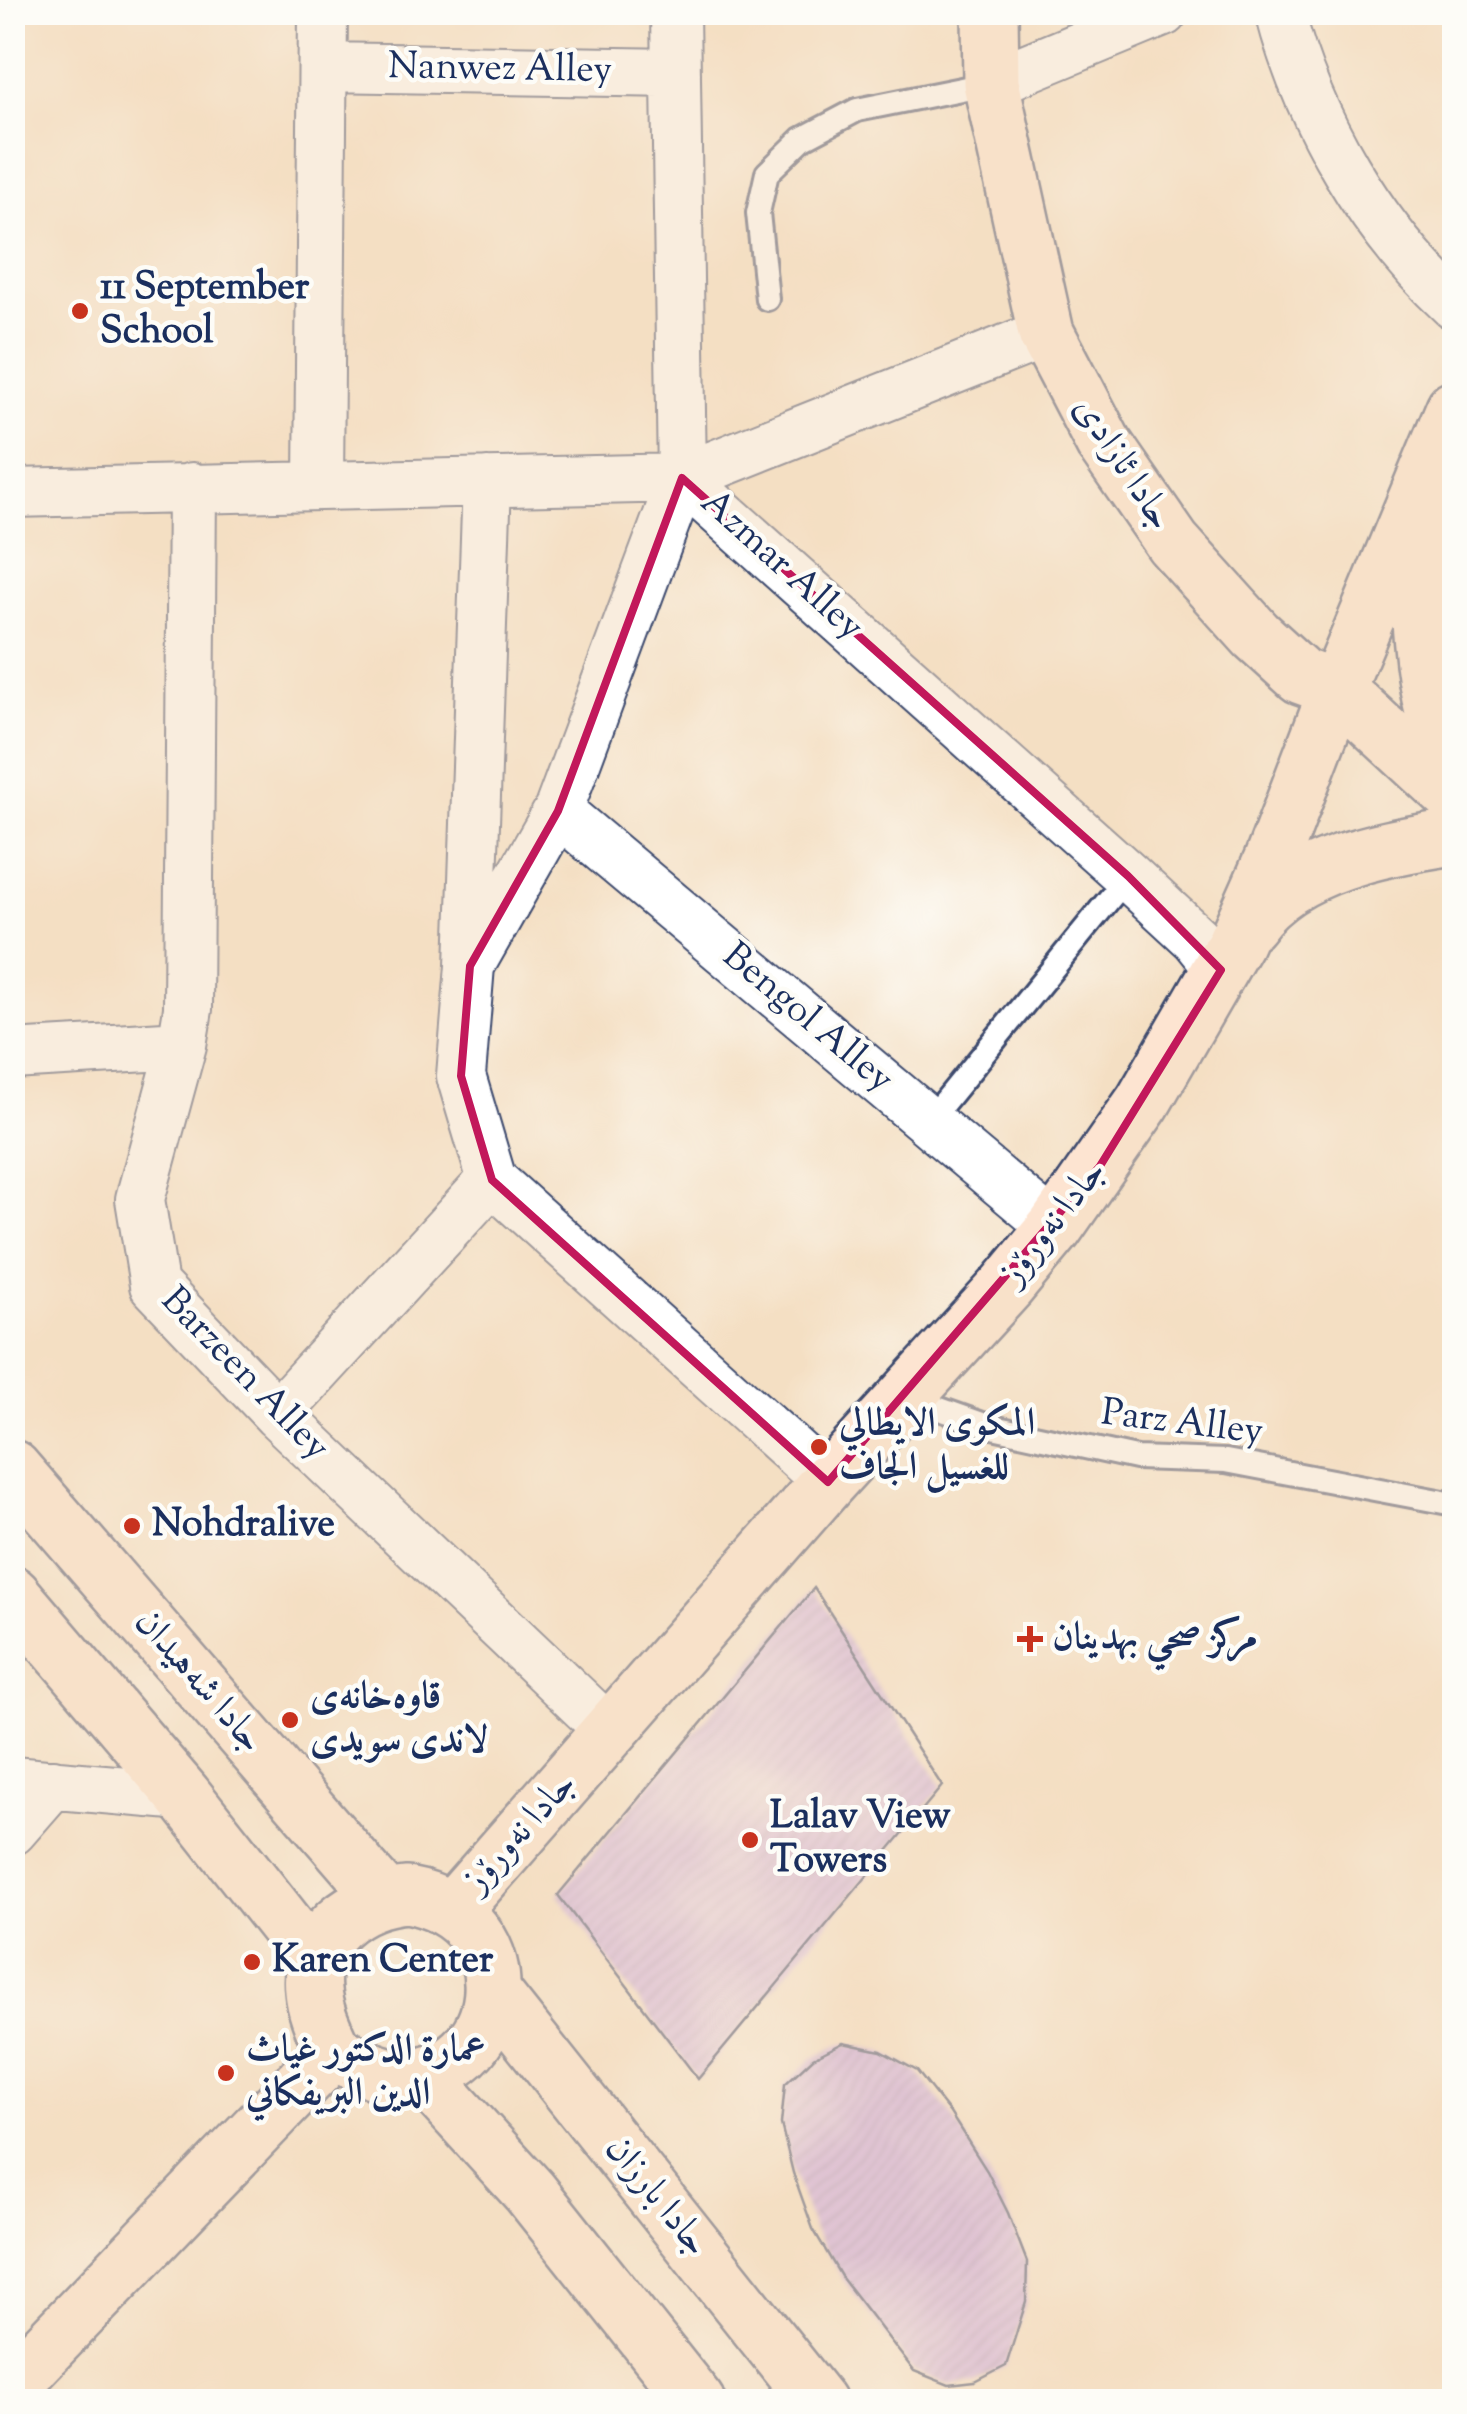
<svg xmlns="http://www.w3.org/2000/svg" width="1467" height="2414" font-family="'Sorts Mill Goudy',Amiri,serif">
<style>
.building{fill:url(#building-hatch)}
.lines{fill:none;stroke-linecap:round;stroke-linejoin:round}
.lane-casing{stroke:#3c496d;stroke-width:28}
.street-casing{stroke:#3c496d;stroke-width:52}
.secondary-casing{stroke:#3c496d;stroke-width:60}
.lane{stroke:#fff;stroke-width:22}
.street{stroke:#fff;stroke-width:48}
.secondary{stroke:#fde4d1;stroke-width:55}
.marked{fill:none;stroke:#c2185b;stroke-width:8;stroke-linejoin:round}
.poi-dot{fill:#c8321e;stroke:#fdfcf7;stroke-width:4}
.labels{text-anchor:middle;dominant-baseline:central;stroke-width:9;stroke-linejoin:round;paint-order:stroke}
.street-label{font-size:38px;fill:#1b2f5e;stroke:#fdfcf7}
.poi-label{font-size:38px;font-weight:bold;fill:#1b2f5e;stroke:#fdfcf7;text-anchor:start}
</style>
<defs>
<pattern id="building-hatch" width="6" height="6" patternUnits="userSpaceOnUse" patternTransform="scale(2.5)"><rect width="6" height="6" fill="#c8a5e7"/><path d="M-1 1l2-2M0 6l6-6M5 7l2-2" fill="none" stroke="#a287be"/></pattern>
</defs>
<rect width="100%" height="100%" fill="#fdfcf7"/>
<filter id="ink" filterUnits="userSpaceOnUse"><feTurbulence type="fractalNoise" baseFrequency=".01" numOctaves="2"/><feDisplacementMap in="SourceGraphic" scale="20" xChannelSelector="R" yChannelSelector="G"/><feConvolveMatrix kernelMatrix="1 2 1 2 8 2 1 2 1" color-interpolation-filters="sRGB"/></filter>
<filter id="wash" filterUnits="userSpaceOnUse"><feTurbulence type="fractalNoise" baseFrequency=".0048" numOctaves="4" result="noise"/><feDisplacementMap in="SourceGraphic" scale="40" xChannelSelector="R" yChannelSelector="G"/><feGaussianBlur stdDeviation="2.25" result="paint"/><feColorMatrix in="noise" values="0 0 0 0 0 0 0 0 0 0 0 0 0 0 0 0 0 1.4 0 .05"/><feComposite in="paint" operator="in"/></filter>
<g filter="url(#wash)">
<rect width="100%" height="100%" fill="#f4dfc3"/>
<g id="blocks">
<path class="building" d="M814 1588 942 1786 698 2079 558 1895Z
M843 2043 881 2051 917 2071 950 2113 987 2171 1008 2213 1027 2262 1026 2302 1006 2366 975 2382 949 2385 914 2371 842 2278 813 2229 793 2173 781 2124 785 2084 813 2058Z"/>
</g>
</g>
<g filter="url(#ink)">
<use href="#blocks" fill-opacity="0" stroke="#3c496d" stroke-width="2.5"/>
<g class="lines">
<g class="lane-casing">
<path id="lane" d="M767 299 758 213 767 173 802 139 857 110 991 83
M929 1121 1128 876
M906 1397 988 1426 1136 1458 1226 1461 1454 1504"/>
</g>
<g class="street-casing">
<path id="street" d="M675 12 682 478 1128 876 1196 939 1221 970
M1280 12C1308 121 1372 229 1454 305
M323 67 676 73
M991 83 1163 12
M487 482 470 966 461 1076 492 1180 828 1482
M319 485 323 12
M192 487 188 1009 182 1045 140 1199 154 1285 277 1414 611 1732
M12 493 682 478 1046 333
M558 811 1055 1228
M471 964 558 811 682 478
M12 1055 182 1045
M277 1414 492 1180
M12 1781 184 1796
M12 1831 53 1784"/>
</g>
<g class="secondary-casing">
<path id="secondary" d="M990 12 991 83 1046 333 1103 442 1173 543 1256 635 1301 676 1337 689 1454 797
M1424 513C1413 582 1419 706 1454 767
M1249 924C1292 864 1386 847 1454 837
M12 1468 383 1896
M12 1594 184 1796 315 1962
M407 1895C534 1918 509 2081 397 2076 374 2075 353 2061 333 2051 325 2032 315 2013 313 1991 307 1934 356 1899 407 1895Z
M453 1910 828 1482 1007 1286 1055 1228 1143 1102 1235 943 1271 862 1337 689 1454 408
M493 1993 818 2402
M422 2074 530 2192 697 2402
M12 2384 333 2051"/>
</g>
<use href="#lane" class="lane"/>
<use href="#street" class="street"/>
<use href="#secondary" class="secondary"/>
</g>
</g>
<path d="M0 0H1467V2414H0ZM682 478 1128 876 1221 970 1100 1166 828 1482 492 1180 461 1076 470 966 558 811Z" fill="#f4dfc3" fill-opacity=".55" fill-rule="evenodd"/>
<path class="marked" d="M682 478 1128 876 1221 970 1100 1166 828 1482 492 1180 461 1076 470 966 558 811Z"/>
<g class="poi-dot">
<circle cx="80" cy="311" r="10"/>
<circle cx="819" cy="1447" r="10"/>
<circle cx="132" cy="1526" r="10"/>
<path d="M1025 1624h10v10h10v10h-10v10h-10v-10h-10v-10h10z"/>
<circle cx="290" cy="1720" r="10"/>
<circle cx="750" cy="1840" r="10"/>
<circle cx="252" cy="1962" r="10"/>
<circle cx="226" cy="2073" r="10"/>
</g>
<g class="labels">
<g class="street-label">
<text transform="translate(500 70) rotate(1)">Nanwez Alley</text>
<text transform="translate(1122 464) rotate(57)">جادا ئازادی</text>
<text transform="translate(781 566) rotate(42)">Azmar Alley</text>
<text transform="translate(807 1019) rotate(40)">Bengol Alley</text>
<text transform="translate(1054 1223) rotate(-52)">جادا نەورۆز</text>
<text transform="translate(244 1375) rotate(46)">Barzeen Alley</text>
<text transform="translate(1182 1424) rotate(7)">Parz Alley</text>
<text transform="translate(198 1682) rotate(49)">جادا شەهیدان</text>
<text transform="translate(521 1833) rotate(-48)">جادا نەورۆز</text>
<text transform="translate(656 2197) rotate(51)">جادا بارزان</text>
</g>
<g class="poi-label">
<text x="100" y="289">11 September<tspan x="100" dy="44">School</tspan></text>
<text x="839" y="1425">المكوى الايطالي<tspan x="839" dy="44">للغسيل الجاف</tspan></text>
<text x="152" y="1526">Nohdralive</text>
<text x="1052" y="1639">مركز صحي بهدينان</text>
<text x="310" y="1698">قاوەخانەی<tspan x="310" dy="44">لاندی سویدی</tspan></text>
<text x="770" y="1818">Lalav View<tspan x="770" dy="44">Towers</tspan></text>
<text x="272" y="1962">Karen Center</text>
<text x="246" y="2051">عمارة الدكتور غياث<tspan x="246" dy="44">الدين البريفكاني</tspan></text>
</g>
</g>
<rect width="1467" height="2414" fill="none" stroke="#fdfcf7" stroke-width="50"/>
</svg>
